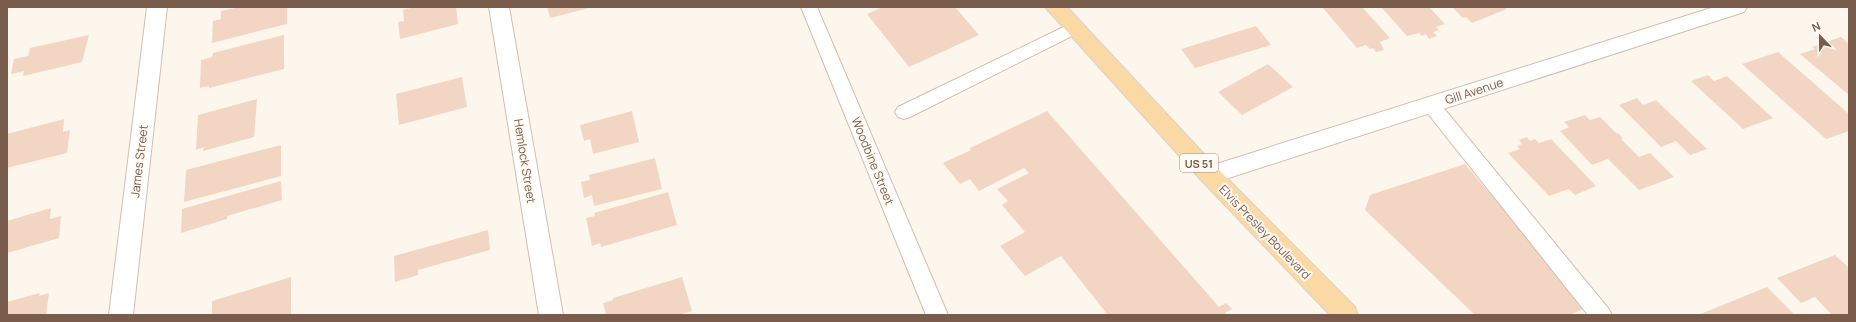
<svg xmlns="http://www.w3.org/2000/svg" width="1856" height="322" font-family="Manrope,sans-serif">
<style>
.building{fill:#f3d5c3}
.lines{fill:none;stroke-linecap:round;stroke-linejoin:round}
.lane-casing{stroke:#d1beb0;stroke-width:2}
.street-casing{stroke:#d1beb0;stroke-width:2}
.primary-casing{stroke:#dad1cd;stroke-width:2}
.lane{fill:#fff;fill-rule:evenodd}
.street{fill:#fff;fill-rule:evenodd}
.primary{fill:#fbd9a5;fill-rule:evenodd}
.labels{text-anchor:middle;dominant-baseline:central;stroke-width:4;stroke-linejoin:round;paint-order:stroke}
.shield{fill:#fffaf3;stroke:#a28b7f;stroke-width:1}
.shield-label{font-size:11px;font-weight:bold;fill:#7a5c4d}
.street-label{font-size:12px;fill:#7a5c4d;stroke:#fffaf3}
</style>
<rect width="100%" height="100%" fill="#fdf6ec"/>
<path class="building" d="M240 7H287V24L212 43 213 21 221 19V11Z
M414 7H456L458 24 400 39 398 22 404 21 403 10Z
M547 7H589V8L550 18Z
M883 7H955L979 35 909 67 867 14Z
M1322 7H1362L1390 38 1380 42 1384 50 1376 52 1373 48 1370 49 1366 45 1357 48Z
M1381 7H1429L1445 24 1436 27 1439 30 1433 32 1437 36 1429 39 1426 34 1422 36 1419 33 1407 36Z
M1452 7H1504L1507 9 1472 23 1466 17 1463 18Z
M1256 26 1271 45 1195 68 1181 49Z
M89 35 82 62 23 76 24 71 11 74 14 59 28 56 30 48Z
M284 35V69L209 88V86L200 88 201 60 212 57 213 53Z
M1841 37 1849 44V95L1800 54 1815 49 1812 47Z
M1778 52 1849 114V131L1826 139 1742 64Z
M1268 64 1293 87 1242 115 1218 92Z
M1708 75 1714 81 1727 76 1773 118 1743 129 1691 81Z
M462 77 467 107 399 125 396 94Z
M1637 98 1643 105 1656 100 1707 149 1690 155 1676 141 1661 147 1619 105Z
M257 99 254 137 203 151 204 147 196 150 198 115Z
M632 111 639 142 593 154 590 139 584 141 580 125Z
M1047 111 1219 307 1226 303 1232 309 1225 313 1227 315H1108L1061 256 1025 276 1000 246 1025 232 1002 205 1008 201 997 189 1029 173 1024 168 979 191 970 179 960 184 943 163 971 150 970 148Z
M1585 115 1590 120 1600 117 1617 134 1618 133 1623 138 1621 139 1639 157 1650 153 1674 177 1639 190 1608 159 1592 165 1560 131 1569 127 1564 122Z
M64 119 63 132 70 130 67 153 7 168V134Z
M1527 137 1530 141 1535 139 1539 143 1551 139 1596 186 1575 195 1569 189 1549 196 1508 153 1520 149 1517 146 1522 144 1519 140Z
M281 145V176L184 202 186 170Z
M655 158 662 189 594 206 592 195 584 198 581 182 590 180 589 175Z
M1465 164 1586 308 1569 315H1475L1365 210 1370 195Z
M281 181 282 200 227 216V219L181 233 182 209Z
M668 192 677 225 601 247 600 243 592 246 586 218 595 216 594 213Z
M51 208 50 219 61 216 59 238 7 253V221Z
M488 230 490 250 418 270V275L395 282 394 256Z
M1835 255 1849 268V315H1832L1815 297 1801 303 1777 278Z
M291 277V315H212V301Z
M682 277 692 311 678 315H606L603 303 613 300V298Z
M1767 287 1795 315H1698Z
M40 293 39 296 49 293 46 315H7V302Z"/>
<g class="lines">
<g class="lane-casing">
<path id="lane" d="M801 7H817L948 315H926Z
M1074 22 1080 24 1083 28 1080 32 910 117 904 119 898 117 895 112 898 107Z
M1431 98 1437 100 1608 308 1612 315H1588L1425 110 1422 105 1425 100Z"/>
</g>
<g class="street-casing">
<path id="street" d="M147 7H167L133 315H109Z
M489 7H509L563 315H539Z
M1714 7H1747L1744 12 1210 184 1202 181 1199 175 1202 169 1210 166Z"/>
</g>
<g class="primary-casing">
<path id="primary" d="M1045 7H1067L1218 169 1355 307 1358 315H1330L1202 181Z"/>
</g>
<use href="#lane" class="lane"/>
<use href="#street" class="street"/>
<use href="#primary" class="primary"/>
</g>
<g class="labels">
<rect class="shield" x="1180" y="154" width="38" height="18" rx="3"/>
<g class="shield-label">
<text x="1199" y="163">US 51</text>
</g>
<g class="street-label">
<text transform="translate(1474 91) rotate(-18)">Gill Avenue</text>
<text transform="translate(139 161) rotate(-83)">James Street</text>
<text transform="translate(525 161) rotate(81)">Hemlock Street</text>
<text transform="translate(873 161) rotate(68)">Woodbine Street</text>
<text transform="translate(1265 232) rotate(46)">Elvis Presley Boulevard</text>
</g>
</g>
<rect width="1856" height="322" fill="none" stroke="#7a5c4d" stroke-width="16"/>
<g transform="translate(1820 36) rotate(338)" stroke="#fffaf3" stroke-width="3" paint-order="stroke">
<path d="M0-3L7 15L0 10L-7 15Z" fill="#7a5c4d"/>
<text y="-6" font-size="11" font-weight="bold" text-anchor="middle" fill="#7a5c4d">N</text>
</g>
</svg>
